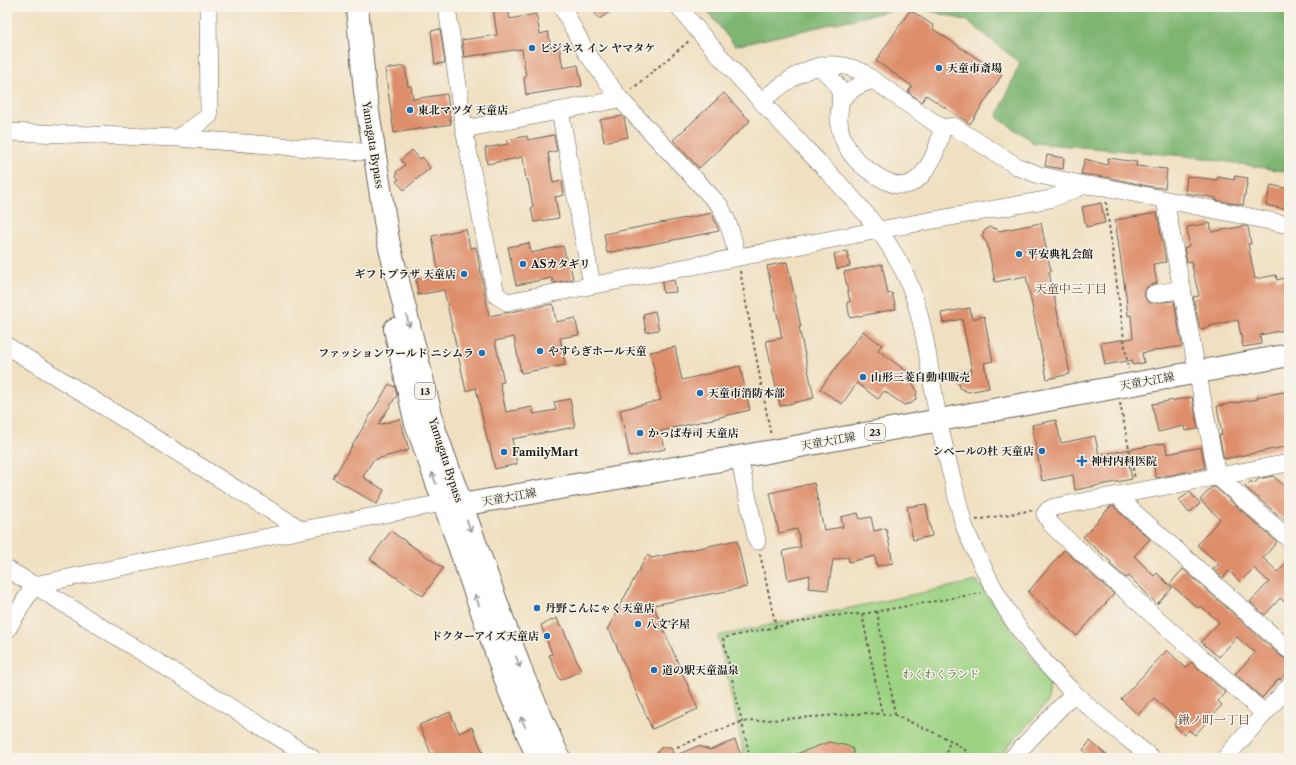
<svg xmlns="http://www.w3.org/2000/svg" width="1296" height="765" font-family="'Libre Caslon Text','Noto Serif JP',serif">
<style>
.green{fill:#9ed384;stroke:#5d7850}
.forest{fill:#7eb572;stroke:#4d6847}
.building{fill:#de8e6b}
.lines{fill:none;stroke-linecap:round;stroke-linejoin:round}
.minor-casing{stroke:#666156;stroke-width:18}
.major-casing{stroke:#666156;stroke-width:24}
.highway-casing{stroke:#666156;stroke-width:24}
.path{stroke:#666156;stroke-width:2;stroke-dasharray:3 3;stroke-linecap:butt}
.minor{stroke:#fff;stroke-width:17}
.major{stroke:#fff;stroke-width:22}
.highway{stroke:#fff;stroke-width:22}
.oneway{stroke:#999}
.poi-dot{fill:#1f6fb2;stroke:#f7f3e8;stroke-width:1.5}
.labels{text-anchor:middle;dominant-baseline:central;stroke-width:3;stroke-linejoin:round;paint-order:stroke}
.shield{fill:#f7f3e8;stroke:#5e5c59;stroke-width:1}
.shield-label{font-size:10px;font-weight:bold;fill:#1c1c1c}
.poi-label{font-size:11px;font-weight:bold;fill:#1c1c1c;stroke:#f7f3e8;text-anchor:start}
.street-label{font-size:11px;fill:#1c1c1c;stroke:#f7f3e8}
.park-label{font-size:11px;fill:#4a5c40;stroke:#f7f3e8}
.neighbourhood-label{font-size:12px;fill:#604438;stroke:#f7f3e8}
</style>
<rect width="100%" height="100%" fill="#f7f3e8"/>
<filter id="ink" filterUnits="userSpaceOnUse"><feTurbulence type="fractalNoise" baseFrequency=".025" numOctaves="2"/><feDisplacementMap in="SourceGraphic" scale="8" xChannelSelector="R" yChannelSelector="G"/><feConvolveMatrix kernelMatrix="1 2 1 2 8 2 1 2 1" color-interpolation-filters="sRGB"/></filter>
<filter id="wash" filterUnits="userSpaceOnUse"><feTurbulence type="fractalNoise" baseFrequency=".012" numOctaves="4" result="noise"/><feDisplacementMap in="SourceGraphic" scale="16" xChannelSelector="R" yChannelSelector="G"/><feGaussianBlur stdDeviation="0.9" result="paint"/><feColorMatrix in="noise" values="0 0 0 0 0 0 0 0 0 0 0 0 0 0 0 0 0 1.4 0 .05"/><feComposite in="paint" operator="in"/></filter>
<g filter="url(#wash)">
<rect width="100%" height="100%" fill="#f0e0c1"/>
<path class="green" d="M977 581 1050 684 1048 702 997 758H745L718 636Z"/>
<path class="forest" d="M704 7H906L735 46Z
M916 7H1289V172L1197 157 1034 143 997 117 1020 63 968 21Z"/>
<g id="blocks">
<path class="building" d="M493 7H503L504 9H508L510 19 536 14 540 34 548 32 551 47 559 45 563 68 578 65 582 86 526 95 524 78 526 77 522 49 464 57 462 40 497 35Z
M591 7H618L599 19Z
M910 10 934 26 933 29 1002 75 970 124 926 95 922 102 908 92 912 86 876 61Z
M440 29 445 63 435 64 431 31Z
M405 66 408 86H411L413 99 447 94 451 124 394 133 385 69Z
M724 93 750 121 699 168 673 140Z
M622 116 624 118 628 137 604 142 600 120Z
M554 135 557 151 548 153 553 183 562 181 564 195 555 197 559 218 534 222 531 208 533 207 528 180H526L523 157 487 164 485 148 508 144 507 140 527 136 528 140Z
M412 150 420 159 422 157 430 168 404 190 396 181 399 179 396 176 397 174 396 172 405 165 401 160Z
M1047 155 1064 158 1063 169 1045 166Z
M1108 158 1137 162 1136 166 1167 169 1165 188 1152 187 1106 177 1081 174 1085 159 1107 165Z
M1187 176 1217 180 1218 177 1234 180 1235 176 1248 178 1243 205 1215 200 1216 198 1185 193Z
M1271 185 1289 189V210L1266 205Z
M1101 203 1105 223 1086 227 1082 207Z
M712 213 719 231 607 253 604 234Z
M1157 213 1166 262 1153 264 1157 283 1147 287 1145 291 1144 296 1147 301 1151 303 1174 301 1182 346 1142 353 1144 363 1133 365 1132 360 1105 365 1101 343 1133 338 1131 315 1128 316 1126 296 1115 220Z
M1041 223 1051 272H1049L1070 374 1047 379 1026 276 995 282 987 243 984 240 982 235 985 230 990 227 997 229 999 231Z
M1210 223 1212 232 1245 226 1248 227 1251 244H1248L1255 279 1276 275 1277 280 1289 277V329L1260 335 1261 344 1243 347 1238 320 1209 326 1210 327 1200 329 1193 297 1199 296 1191 261 1187 262 1184 248 1189 246 1187 227Z
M466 229 470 248 476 247 489 316 553 304 556 322 575 318 579 335 560 338 565 365 521 373 514 337 495 341 504 382 500 383 506 412 532 407 534 414 556 410 554 402 570 399 575 427 512 439 517 464 495 469 489 442 488 443 476 388 466 391 444 290 418 295 416 279 439 275 432 236Z
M529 243 531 253 563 246 568 266 570 265 573 279 553 283 552 278 516 285 508 247Z
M847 251 850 266 837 269 834 254Z
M787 262 801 327H799L814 398 780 406 766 341 782 338 767 266Z
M882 264 888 294 892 293 896 309 850 318 847 302H850L844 272Z
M674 280 676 292 663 293 662 282Z
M970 308 972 319 984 316 993 361 984 363 989 388 968 392 960 388 957 374 972 371 962 319 943 323 941 313Z
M655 311 659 330 646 332 643 314Z
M863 331 882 345 878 350 906 371 917 391 916 399 912 403 904 405 884 391 878 399 857 383 842 404 820 389Z
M675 347 682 380 740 366 750 410 661 431 665 449 630 457 620 410 661 400 650 352Z
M389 384 395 387 397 395 378 425 400 419 409 450 373 460 363 477 384 490 377 504 333 478Z
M1289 391V446L1224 459 1219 435H1222L1217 406 1258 399 1257 397Z
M1192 397 1198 429 1185 431 1184 426 1158 432 1152 404Z
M1056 420 1061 443 1095 436 1099 455 1165 443 1167 454 1201 447 1205 468 1156 478 1151 456 1128 460 1132 479 1075 490 1073 475 1042 481 1032 425Z
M1273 476 1289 490V524L1245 487 1251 481 1254 484 1258 479Z
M814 483 824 530 843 527 841 517 858 513 860 519 871 517 874 531 886 528 893 563 877 566 875 556 849 562 848 557 833 560 828 590 808 588 810 575 788 580 783 551 801 547 797 529 779 533 770 493Z
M1215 487 1277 542 1263 558 1278 572 1289 560V606L1280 598 1265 615 1250 602 1269 582 1254 568 1240 582 1229 571 1223 578 1213 569 1219 564 1197 545 1220 519 1200 500 1211 488Z
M1190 492 1200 504 1189 513 1179 500Z
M926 504 932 536 913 540 907 507Z
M1114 506 1119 512 1150 539 1134 556 1154 576 1157 573 1172 588 1157 604 1129 576 1126 578 1110 564 1111 562 1083 537 1110 507Z
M391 531 443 568 423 596 370 559Z
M737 540 747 587 653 605 698 709 652 729 610 631 607 630 647 555 652 558Z
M1064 550 1114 594 1077 636 1028 592Z
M1183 569 1282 657 1289 660V670L1280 680 1279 678 1262 698 1235 674 1255 653 1237 637 1219 657 1201 642 1219 622 1201 606 1198 608 1170 584Z
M557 618 560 627 562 626 581 671 560 680 549 655 552 654 541 625Z
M1167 650 1186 668 1191 662 1226 693 1218 701 1222 705 1195 735 1189 730 1184 735 1174 725 1178 720 1154 698 1138 715 1121 699Z
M450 712 459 733 472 727 483 753 471 758H433L419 725Z
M735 740 742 758H652L662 747H671L674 756 698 746 710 750Z
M1090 741 1110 758H1092L1083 750Z
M829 742 848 746 853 749V758H788V757Z"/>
</g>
</g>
<g filter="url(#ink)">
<use href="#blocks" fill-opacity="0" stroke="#666156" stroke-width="1"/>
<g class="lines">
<g class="minor-casing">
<path id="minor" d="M447 7 464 129 496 295 507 302 879 230 1050 199 1085 185 1104 187 1289 225
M562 7 586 52 620 99 720 206C729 223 734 239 737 258
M679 7C718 57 762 102 805 148 842 187 883 226 906 276 926 321 929 371 938 418 945 453 955 488 963 522 968 538 976 552 983 567 1007 616 1035 656 1075 694 1099 717 1126 737 1152 758
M820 67C826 73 834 79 838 87 844 98 838 109 839 120 839 131 844 143 850 152 856 161 867 170 877 176 885 181 896 187 906 185 927 180 939 147 942 128
M841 100C851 89 859 84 873 80
M761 101C793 77 820 52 862 72L942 128 953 126 1018 167 1039 175 1085 185
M560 111 592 285
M464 129 620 99
M7 132 178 138 361 152
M178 138 209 116 208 7
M1165 200 1217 476 1289 539
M1154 294 1183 289
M7 346 302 530
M739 457 757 541
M1118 495 1126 505 1289 650
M7 569 34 585 302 530 443 503 455 505
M7 630 34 585 312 758
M1264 713 1061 534 1051 524 1045 514 1048 510 1054 507 1289 463
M1012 758 1074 693
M1225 758 1289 686"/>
</g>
<g class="major-casing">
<path id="major" d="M461 505 773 451 1289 355"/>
</g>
<g class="highway-casing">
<path id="highway" d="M357 7 365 92 388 240 435 431 523 676 559 758
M395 329 415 420 510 692 538 758"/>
</g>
<path class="path" d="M631 90 689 41
M1106 202 1128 369
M740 271 771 436
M1120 403 1135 479
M976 520 1033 510
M760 554 776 627 828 616 862 614 981 593
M877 611 895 714
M862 614 882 714
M677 747 741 722 867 713 895 715 950 740 964 749 973 758
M750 758 723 638 776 627
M945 758 950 740"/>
<use href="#minor" class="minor"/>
<use href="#major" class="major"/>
<use href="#highway" class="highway"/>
</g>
<defs><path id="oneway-shaft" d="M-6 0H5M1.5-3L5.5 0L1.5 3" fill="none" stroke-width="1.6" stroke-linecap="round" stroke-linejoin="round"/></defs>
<g class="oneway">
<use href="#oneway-shaft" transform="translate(408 321) rotate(76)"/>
<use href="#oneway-shaft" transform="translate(434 478) rotate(-109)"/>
<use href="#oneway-shaft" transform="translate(469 526) rotate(70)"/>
<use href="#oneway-shaft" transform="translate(477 600) rotate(-110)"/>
<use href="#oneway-shaft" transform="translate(518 662) rotate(70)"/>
<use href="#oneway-shaft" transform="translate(523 722) rotate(-113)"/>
</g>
</g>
<g class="poi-dot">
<circle cx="532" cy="48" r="4"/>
<circle cx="939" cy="68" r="4"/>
<circle cx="410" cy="110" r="4"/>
<circle cx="1019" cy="254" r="4"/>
<circle cx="523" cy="264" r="4"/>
<circle cx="464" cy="274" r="4"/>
<circle cx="540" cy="351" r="4"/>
<circle cx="482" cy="353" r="4"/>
<circle cx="863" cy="377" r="4"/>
<circle cx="700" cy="393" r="4"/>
<circle cx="640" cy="433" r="4"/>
<circle cx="1042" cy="451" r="4"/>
<circle cx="504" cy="452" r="4"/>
<path d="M1080 455h4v4h4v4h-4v4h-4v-4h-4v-4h4z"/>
<circle cx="537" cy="608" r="4"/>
<circle cx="638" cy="624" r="4"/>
<circle cx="547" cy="636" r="4"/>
<circle cx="654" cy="670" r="4"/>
</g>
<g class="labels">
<g class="shield">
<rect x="415" y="383" width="20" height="16" rx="3"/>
<rect x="865" y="424" width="20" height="16" rx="3"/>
</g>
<g class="shield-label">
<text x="425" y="391">13</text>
<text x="875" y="432">23</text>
</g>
<g class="poi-label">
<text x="540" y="48">ビジネス イン ヤマタケ</text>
<text x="947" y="68">天童市斎場</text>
<text x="418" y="110">東北マツダ 天童店</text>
<text x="1027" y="254">平安典礼会館</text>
<text x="531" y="264">ASカタギリ</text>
<text x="456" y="274" text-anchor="end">ギフトプラザ 天童店</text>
<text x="548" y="351">やすらぎホール天童</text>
<text x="474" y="353" text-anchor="end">ファッションワールド ニシムラ</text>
<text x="871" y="377">山形三菱自動車販売</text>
<text x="708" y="393">天童市消防本部</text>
<text x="648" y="433">かっぱ寿司 天童店</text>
<text x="1034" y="451" text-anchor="end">シベールの杜 天童店</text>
<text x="512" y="452">FamilyMart</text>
<text x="1091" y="461">神村内科医院</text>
<text x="545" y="608">丹野こんにゃく天童店</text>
<text x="646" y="624">八文字屋</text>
<text x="539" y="636" text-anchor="end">ドクターアイズ天童店</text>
<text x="662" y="670">道の駅天童温泉</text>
</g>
<g class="street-label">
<text transform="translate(373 145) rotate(81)">Yamagata Bypass</text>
<text transform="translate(1147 381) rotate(-10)">天童大江線</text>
<text transform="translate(828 441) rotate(-10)">天童大江線</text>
<text transform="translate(446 460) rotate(72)">Yamagata Bypass</text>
<text transform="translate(509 497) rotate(-10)">天童大江線</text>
</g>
<g class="park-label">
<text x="941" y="674">わくわくランド</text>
</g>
<g class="neighbourhood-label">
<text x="1071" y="288">天童中三丁目</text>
<text x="1214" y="719">鍬ノ町一丁目</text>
</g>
</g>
<rect width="1296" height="765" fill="none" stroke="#f7f3e8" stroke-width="24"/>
</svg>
